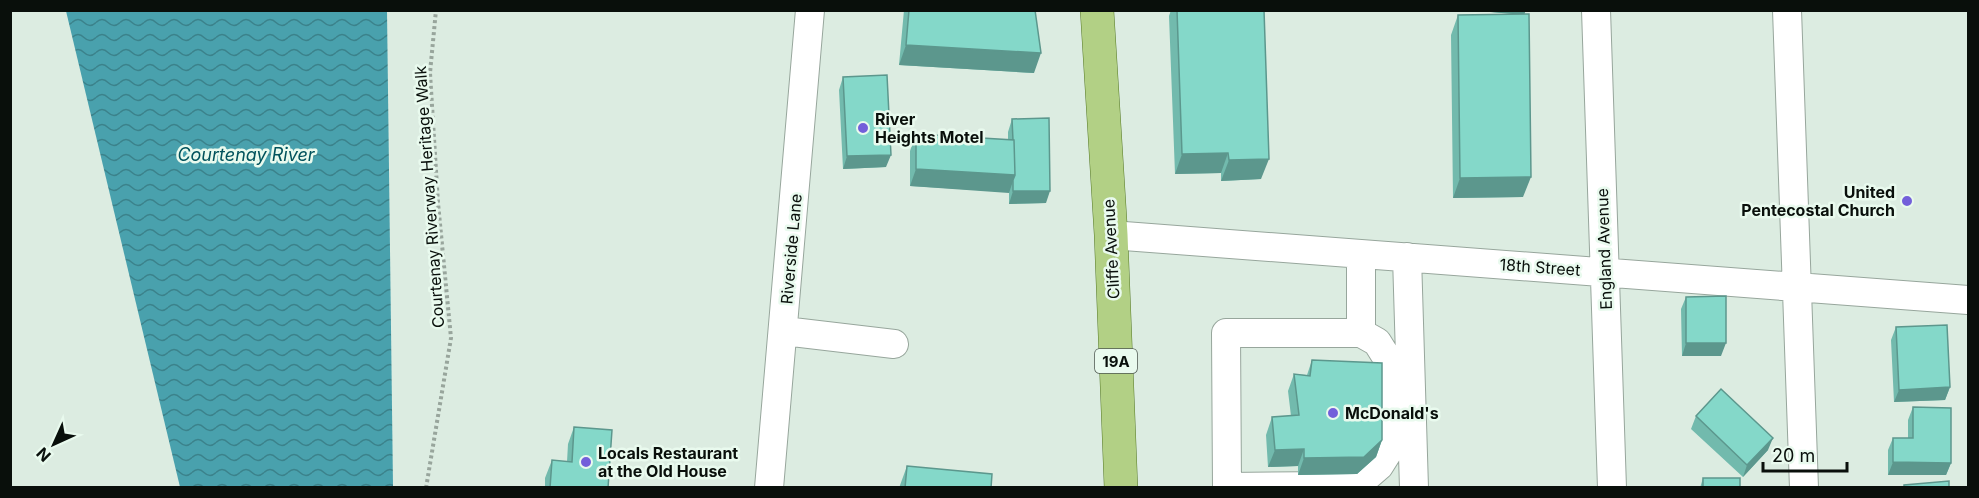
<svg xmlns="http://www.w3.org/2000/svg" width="1979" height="498" font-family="Inter,sans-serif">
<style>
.water{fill:url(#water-waves)}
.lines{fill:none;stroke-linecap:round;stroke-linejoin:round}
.minor-casing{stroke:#97a69c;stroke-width:30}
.major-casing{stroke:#557826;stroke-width:34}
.path{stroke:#98a59c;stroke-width:4;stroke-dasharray:3 3;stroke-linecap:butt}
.minor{stroke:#fff;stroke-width:28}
.major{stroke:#b2d085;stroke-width:33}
.wall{fill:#72baad}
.shaded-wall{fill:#5c978d}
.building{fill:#84d8c9;stroke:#5c978d;stroke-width:1.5}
.poi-dot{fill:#735fda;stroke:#e9faee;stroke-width:2}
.labels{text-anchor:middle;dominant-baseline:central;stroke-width:5;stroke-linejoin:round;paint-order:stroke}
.shield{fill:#e9faee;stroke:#4c564f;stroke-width:1.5}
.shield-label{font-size:15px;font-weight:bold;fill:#090f0b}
.poi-label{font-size:16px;font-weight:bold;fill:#090f0b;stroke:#e9faee;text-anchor:start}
.street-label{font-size:16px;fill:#090f0b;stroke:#e9faee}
.water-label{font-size:18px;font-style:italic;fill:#00525c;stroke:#e9faee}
</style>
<defs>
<pattern id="water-waves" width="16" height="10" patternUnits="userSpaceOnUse" patternTransform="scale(1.5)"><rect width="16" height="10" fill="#49a1ad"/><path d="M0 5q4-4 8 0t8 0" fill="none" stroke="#3b828b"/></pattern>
</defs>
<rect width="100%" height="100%" fill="#dcece1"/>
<path class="water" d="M66 11H387L393 487H180Z"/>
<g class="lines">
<g class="minor-casing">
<path id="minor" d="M1596 10 1612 488
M1787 10 1804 488
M1111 235 1968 300
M1407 257 1414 488
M784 331 894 344
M1227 487 1333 486 1364 479 1379 466 1391 447 1387 358 1377 342 1361 333
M769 488 810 10
M1227 488 1226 333H1361V254"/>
</g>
<g class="major-casing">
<path id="major" d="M1097 10 1111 235 1121 488"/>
</g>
<path class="path" d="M426 488 451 338 438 203 430 73 436 10"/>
<use href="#minor" class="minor"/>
<use href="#major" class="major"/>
</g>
<path class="wall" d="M904 10H1035L1034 73 899 65Z
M1171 10H1264L1261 179 1221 181V173L1175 174 1169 16Z
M1467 10H1526L1524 14 1523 197 1453 198 1451 35 1458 15 1517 14Z
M843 77 886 167 843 169 839 90Z
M1012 119 1046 203 1009 204V192L910 186V151L916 134 1008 140V132Z
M1686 297 1721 356H1682L1681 309Z
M1896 327 1950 387 1945 400 1894 402 1891 340Z
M1312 360 1382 440 1376 457 1357 474 1298 475V466L1268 467 1266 435 1272 417 1291 416 1288 391 1294 374 1307 375Z
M1913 407 1951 463 1946 475H1888V450L1893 438H1908V420Z
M1696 416 1768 450 1743 477 1691 429Z
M574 427 608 488H545V478L552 460 567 462 568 444Z
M907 466 991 488H899Z
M1703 478V488H1700Z"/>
<path class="shaded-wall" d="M1467 10H1526L1524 15Z
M906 45 1041 53 1034 73 899 65Z
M1228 153 1221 173 1175 174 1182 154Z
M891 155 886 167 843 169 847 156Z
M1269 159 1261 179 1221 181 1229 160Z
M916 169 1015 175 1009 193 910 186Z
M1531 177 1523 197 1453 198 1460 178Z
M1013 191H1050L1046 203 1009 204Z
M1686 343H1726L1721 356H1682Z
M1950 387 1945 400 1894 402 1899 390Z
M1773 438 1768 450 1743 477 1747 465Z
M1382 440 1376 457 1357 474 1298 475 1304 458Z
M1304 449 1298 466 1268 467 1275 450Z
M1893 462 1951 463 1946 475H1888Z"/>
<path class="building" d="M909 10H1035L1041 53 906 45Z
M1177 10H1264L1269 159 1229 160 1228 153 1182 154Z
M1529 14 1531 177 1460 178 1458 15Z
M887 75 891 155 847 156 843 77Z
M1049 118 1050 191H1013V180L1015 175 1014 140H1013L1012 119Z
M916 134 1014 140 1015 175 916 169Z
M1726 296V343H1686V297Z
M1947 325 1950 387 1899 390 1896 327Z
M1312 360 1382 363V440L1364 457 1304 458V449L1275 450 1272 417 1299 415 1294 374 1310 376Z
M1721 389 1773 438 1747 465 1696 416Z
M1913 407 1951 408V463L1893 462V438H1913Z
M574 427 612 430 608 488H550L552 460 572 462Z
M907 466 992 474 991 488H905Z
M1703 478H1740V488H1703Z
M1949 481V488H1904V485Z"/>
<g class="poi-dot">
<circle cx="863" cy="128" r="6"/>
<circle cx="1907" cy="201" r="6"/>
<circle cx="1333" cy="413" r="6"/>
<circle cx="586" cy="462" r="6"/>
</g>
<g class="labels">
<rect class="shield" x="1095" y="349" width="42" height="24" rx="4.5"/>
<g class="shield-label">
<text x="1116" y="361">19A</text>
</g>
<g class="poi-label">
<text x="875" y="119">River<tspan x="875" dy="18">Heights Motel</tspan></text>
<text x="1895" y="192" text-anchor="end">United<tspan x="1895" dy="18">Pentecostal Church</tspan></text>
<text x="1345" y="413">McDonald's</text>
<text x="598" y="453">Locals Restaurant<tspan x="598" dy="18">at the Old House</tspan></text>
</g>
<g class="street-label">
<text transform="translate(429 197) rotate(-94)">Courtenay Riverway Heritage Walk</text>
<text transform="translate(791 249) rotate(-85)">Riverside Lane</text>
<text transform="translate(1111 249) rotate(-93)">Cliffe Avenue</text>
<text transform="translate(1604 249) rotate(-92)">England Avenue</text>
<text transform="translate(1540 267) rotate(4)">18th Street</text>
</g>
<g class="water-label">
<text x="246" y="154">Courtenay River</text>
</g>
</g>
<rect width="1979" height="498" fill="none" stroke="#090f0b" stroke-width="24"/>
<g transform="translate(54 444) rotate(225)" stroke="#e9faee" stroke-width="4.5" paint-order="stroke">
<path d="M0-4.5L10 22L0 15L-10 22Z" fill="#090f0b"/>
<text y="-9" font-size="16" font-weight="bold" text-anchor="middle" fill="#090f0b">N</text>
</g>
<path d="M1763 462v9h84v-9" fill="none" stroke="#090f0b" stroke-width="3"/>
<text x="1772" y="462" font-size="18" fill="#090f0b" stroke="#e9faee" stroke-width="4.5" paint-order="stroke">20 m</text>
</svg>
